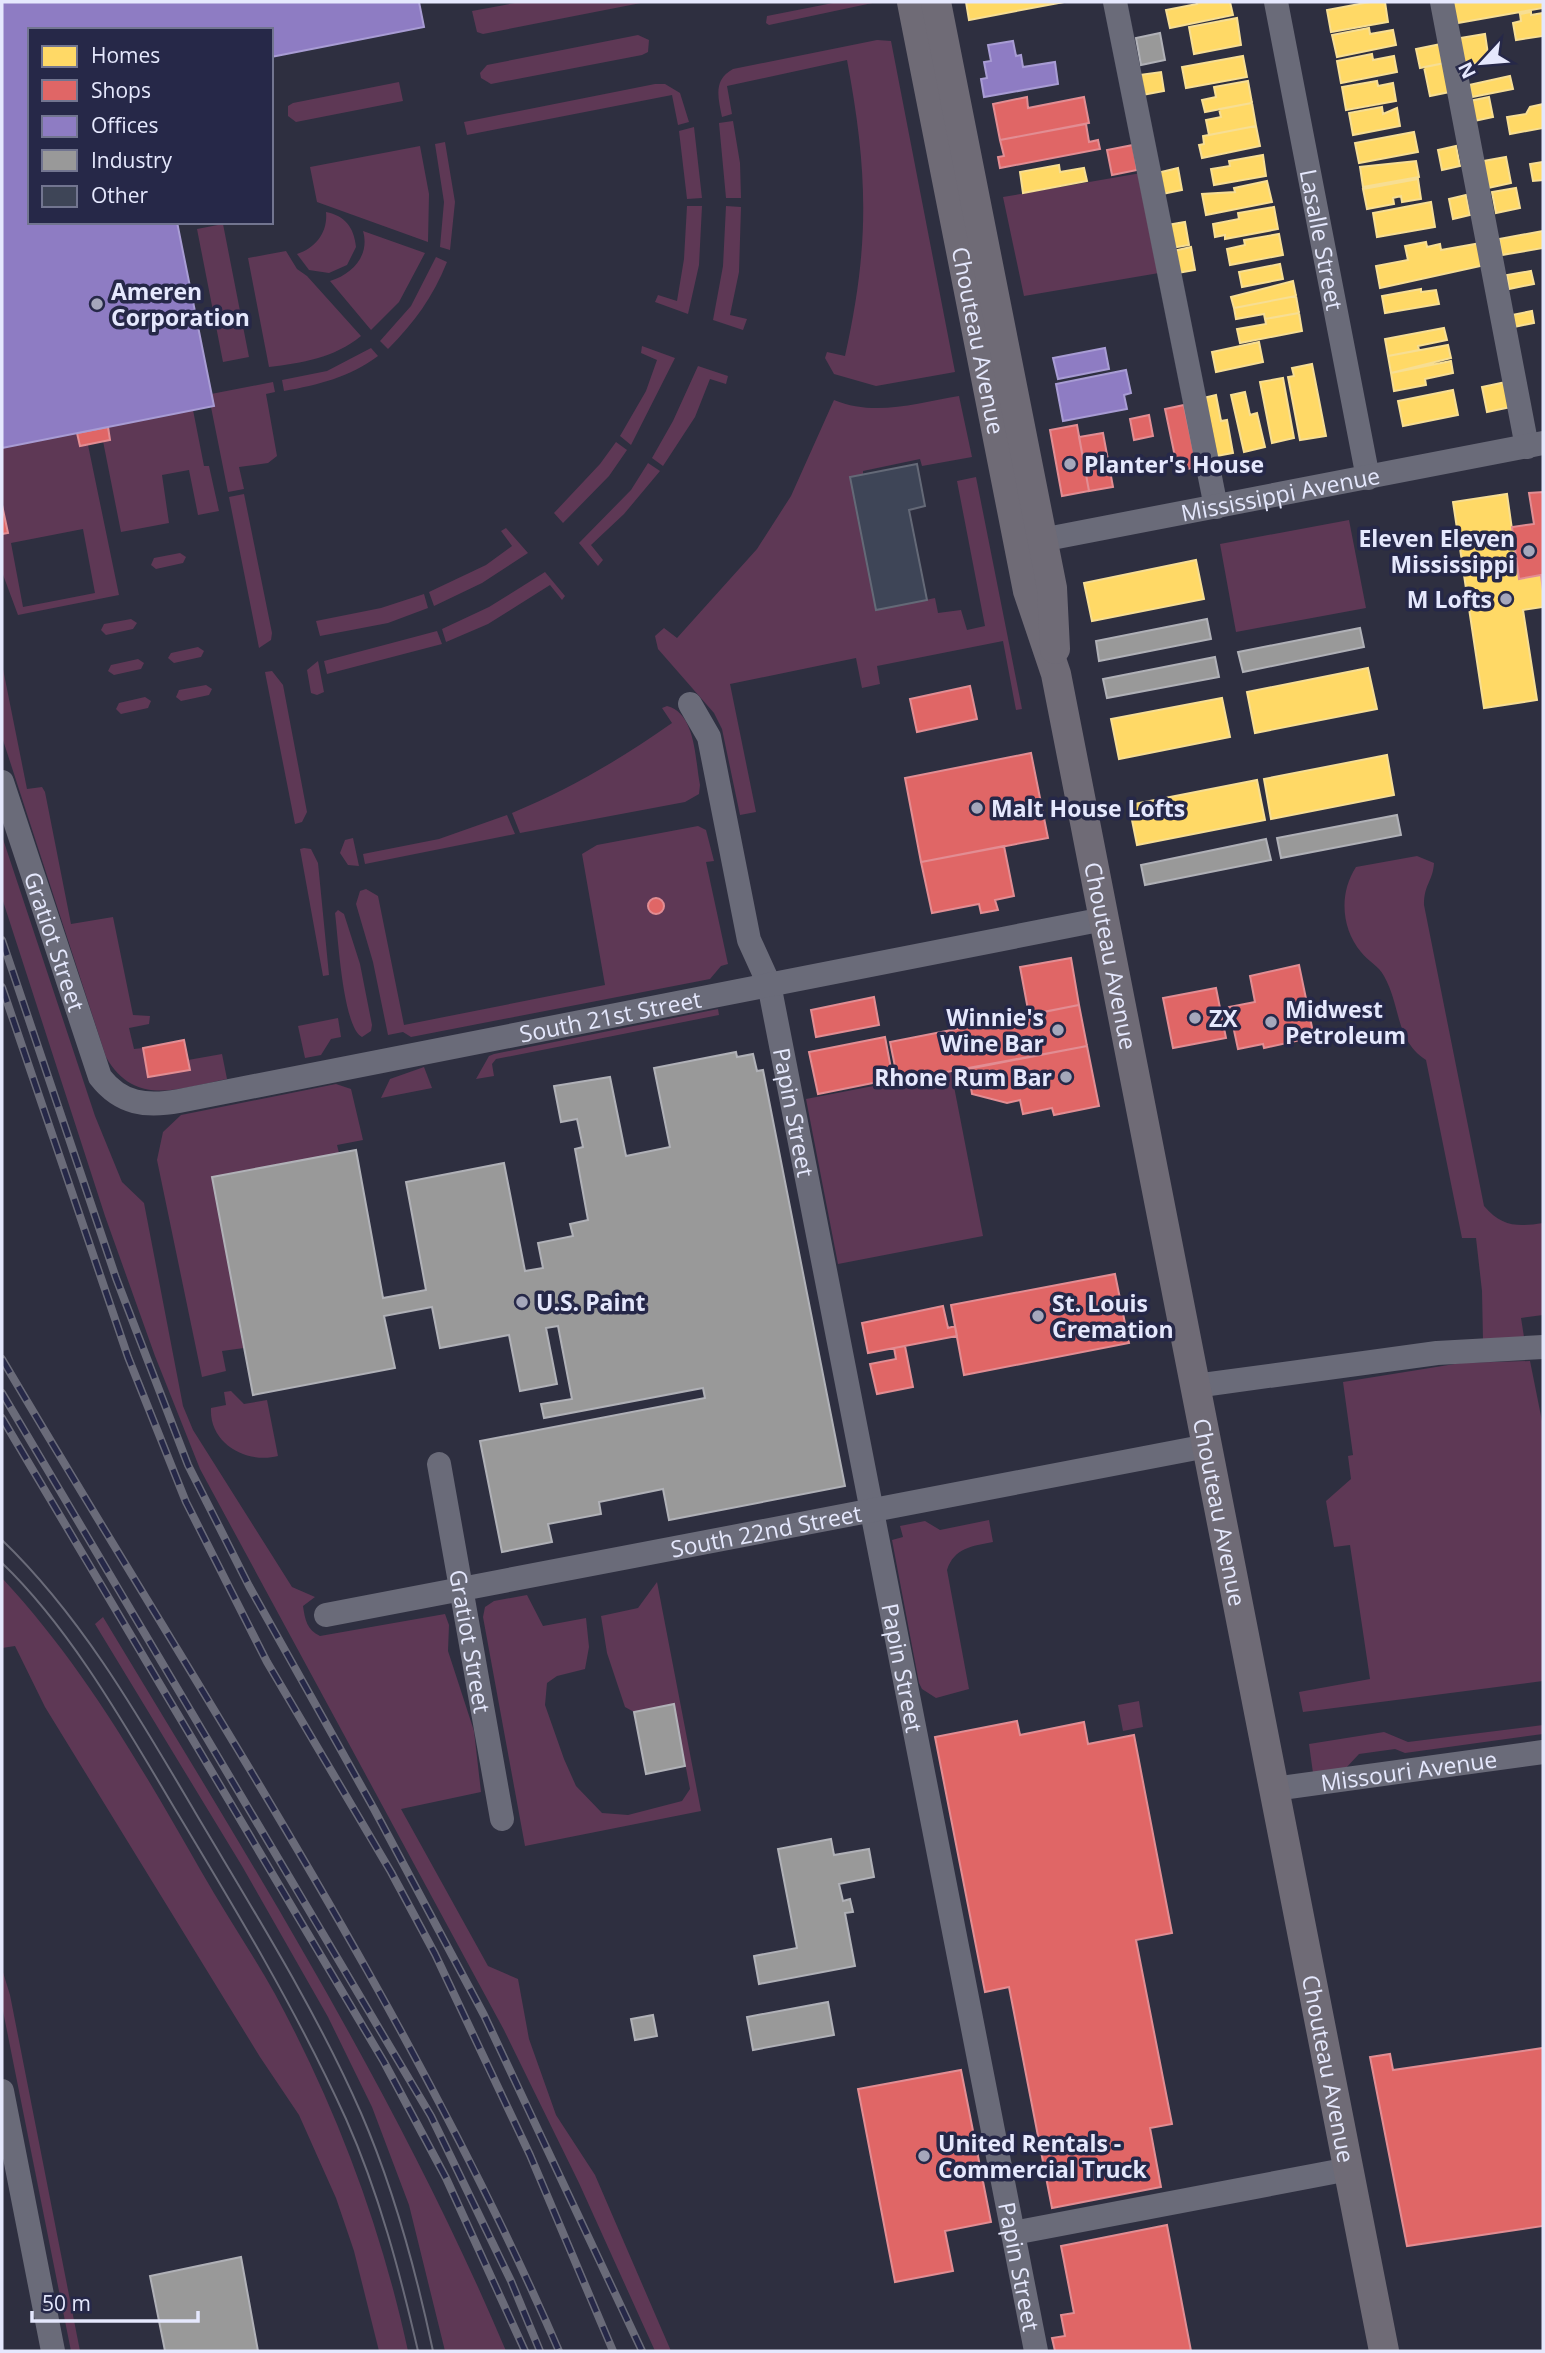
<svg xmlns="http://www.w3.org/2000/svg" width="1545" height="2353" font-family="'Open Sans',sans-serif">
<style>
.green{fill:#5e3855;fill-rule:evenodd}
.homes{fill:#ffd966;stroke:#f7de93;stroke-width:2}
.shops{fill:#e06666;stroke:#e28d93;stroke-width:2}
.offices{fill:#8e7cc3;stroke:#a89cd4;stroke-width:2}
.industry{fill:#999;stroke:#b0b1b7;stroke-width:2}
.building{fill:#3e4557;stroke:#646977;stroke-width:2}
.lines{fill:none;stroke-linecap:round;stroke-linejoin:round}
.minor{stroke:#6a6b79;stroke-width:24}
.major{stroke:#6f6b76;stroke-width:30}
.tram{stroke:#6a6b79;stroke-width:2}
.rail-casing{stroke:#6a6b79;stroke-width:8}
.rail{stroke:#262848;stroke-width:5;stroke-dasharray:16;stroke-linecap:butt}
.poi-dot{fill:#a5a7bb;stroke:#262848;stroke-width:2.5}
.labels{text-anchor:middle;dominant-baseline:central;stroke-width:7;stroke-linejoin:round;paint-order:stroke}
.street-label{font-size:23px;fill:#e5e8fd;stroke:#262848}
.poi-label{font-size:23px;font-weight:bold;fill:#e5e8fd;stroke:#262848;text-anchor:start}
</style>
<rect width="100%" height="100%" fill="#2e2f40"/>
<path class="green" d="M520 2H646L483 34 477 32 472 11Z
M838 2H877L769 25 766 23 767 16Z
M638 35 649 40 648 52 642 55 491 84 481 78 480 73 487 65Z
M877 40 891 41 955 372 876 386 834 374 825 358 827 352 845 356C870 244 868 172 847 60L727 86 732 114 722 117C718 97 713 80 733 69Z
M399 82 403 101 296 122 288 116V106L293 103Z
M655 84H665L680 93 689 122 678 125 672 95 467 135 464 122Z
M733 121 740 163 741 198H726L719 123Z
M694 127 702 198 687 199 679 131Z
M445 142 455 202 450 250 440 247 444 202 435 144Z
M420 146 429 194 428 242 317 202 310 167Z
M1141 173 1159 273 1024 296 1003 197Z
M687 206H702L699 265 688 314 655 302 658 295 677 301 684 259Z
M726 206 741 207 739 272 730 315 747 319 743 330 713 320 723 266Z
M326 212C345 216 354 227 356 247L347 265 329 273 309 270 297 254C316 248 328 232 326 212Z
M223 224 249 357 223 362 197 229Z
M363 231 425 253 399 302 371 330 330 281C353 274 370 255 363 231Z
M286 251 297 269 307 276 361 336C334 358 302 363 269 367L248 258Z
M436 257 447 262C433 297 414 323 388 349L380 341 411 306Z
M642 346 675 358 631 445 620 436 646 391 657 360 641 353Z
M371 348 378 356C350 377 318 385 284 391L282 380 327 371Z
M698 366 728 376 726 384 710 379 695 417 663 466 652 458 673 421Z
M273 382 275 392 266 394 277 456 268 463 239 467 244 489 228 492 211 407 214 406 211 394Z
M959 396 972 457 922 466 920 459 863 471V475L850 478 876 610 935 598 938 613 961 610 967 630 985 626 957 481 976 477 1022 709 1016 710 1003 641 877 666 880 684 862 688 856 658 730 684 756 812 740 815 722 729 714 713 658 649 655 636 664 628 677 638 757 549 791 496 834 400C875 417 917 403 959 396Z
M193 410 204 466H209L219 511 198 515 189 470 162 475 169 523 121 532 103 441 110 440 108 427Z
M77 433 80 446 88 445 119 595 18 615 2 572V534L8 532 2 503V448ZM83 529 95 593 23 607 11 543Z
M616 442 627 450 609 476 563 523 554 513 600 464Z
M648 463 660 471 624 514 591 545 603 560 598 566 579 543 631 490Z
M244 494 272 633 271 640 259 648 229 497Z
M1349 520 1366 608 1236 632 1220 544Z
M506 528 528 553 482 583 434 606 429 592 486 565 512 546 501 531Z
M180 553 186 557 183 563 156 569 151 565 154 558Z
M545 572 565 596 562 600 550 585 488 624 446 642 442 629 489 607Z
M424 594 428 608 388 623 320 636 316 621 381 608Z
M131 619 137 623 133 629 106 635 101 630 104 624Z
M437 631 442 644 327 674 324 661Z
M198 647 204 651 201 657 174 663 168 658 171 653Z
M138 659 144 663 141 669 114 675 108 671 111 665Z
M318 661 324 692 317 695 311 693 307 670Z
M2 664 27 789 42 787 45 792 71 924 113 917 133 1015 150 1016 149 1024 129 1028 134 1049 143 1048 148 1077 189 1070 188 1060 222 1054 227 1079C180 1088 135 1108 106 1057L2 737Z
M272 671 283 685 307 812 302 822 295 824 265 672Z
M206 685 212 689 209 695 181 701 176 697 179 690Z
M145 697 151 701 148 708 121 714 116 709 119 703Z
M667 706C696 713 695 760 700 785L699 794 685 802 520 833 512 813C570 789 621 759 672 723L662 708Z
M507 815 515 834 365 864 363 854 439 839Z
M698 826 706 830 714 861 706 862 728 964 721 966 710 979 411 1037 403 1032 388 1035 373 962 356 904 360 891 366 889 378 896 404 1025 605 985 582 854 597 845Z
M2 836 95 1116 122 1182 144 1203 183 1406 193 1430 292 1587 315 1597 303 1606C305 1620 307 1630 320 1636L445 1614 449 1625 448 1651 474 1731 481 1792 401 1809 488 1966 518 1979 529 2039 556 2115 595 2175 671 2351H655L579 2183 504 2030 200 1469 155 1356 105 1216 2 898Z
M353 838 359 866 348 865 340 853 345 840Z
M304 848 311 849 318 863 329 975 323 976 300 849Z
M1417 856 1434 863C1433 881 1424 884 1424 905L1484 1206C1502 1227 1518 1227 1543 1223V1315L1521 1318 1524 1337 1483 1341 1482 1291 1476 1238H1462L1426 1060C1395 1040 1401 1006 1384 976 1379 966 1368 961 1361 952 1341 928 1339 893 1356 867Z
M338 910 344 914 360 964 372 1025 371 1031 362 1037C343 1028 338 936 335 913Z
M718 1009 719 1015 496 1059 492 1064 494 1076 476 1079 489 1056 494 1054Z
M338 1018 341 1037 331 1039 321 1055 305 1058 298 1026Z
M424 1067 432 1088 381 1098 390 1079Z
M951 1071 983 1236 838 1264 806 1099Z
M336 1084 351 1089 363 1140 337 1145 339 1153 212 1177 244 1348 222 1351 226 1371 202 1377 157 1160 163 1132 181 1115Z
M1530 1361 1543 1426V1681L1303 1712 1299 1692 1370 1679 1350 1545 1334 1547 1326 1501 1351 1479 1348 1456 1353 1455 1343 1382 1461 1363Z
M231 1391 244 1404 267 1400 278 1456C247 1464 209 1444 211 1408L226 1405 224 1392Z
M989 1520 993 1542C972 1546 954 1548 947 1570L969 1689 936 1698 922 1689 919 1683 892 1540 903 1537 900 1526 925 1521 940 1530Z
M2 1578C84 1666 142 1768 201 1871 225 1913 252 1953 275 1994 336 2107 381 2226 408 2351H379L354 2251 336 2198 299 2115 260 2057 45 1707 15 1646 2 1648Z
M657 1582 701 1811 525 1846 483 1617 485 1607 494 1601 527 1595 543 1626 586 1618 589 1647 585 1669 557 1676 547 1683 545 1705 564 1759 576 1786 602 1813 628 1815 682 1801 690 1789 674 1705 634 1712 625 1707 607 1653 601 1616 638 1608Z
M103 1617C247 1856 397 2093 506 2351H445L409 2205 372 2107 328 2017 242 1866 95 1624Z
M1139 1701 1143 1727 1123 1731 1118 1705Z
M1543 1725V1734L1405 1753 1395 1749 1359 1754 1345 1769 1313 1773 1309 1744 1384 1732 1408 1742Z
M2 1969 10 1995 80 2351H71L2 2006Z"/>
<path class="homes" d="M966 2H1064L969 20Z
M1196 2H1230L1233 15 1170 28 1166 10 1197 4Z
M1370 2H1385L1388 22 1331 32 1327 10Z
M1448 2H1543V8L1452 24Z
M1531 12V15L1543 13V36L1516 40 1513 23 1521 21 1520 14Z
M1237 18 1241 45 1194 54 1189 27Z
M1369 28 1370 34 1393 30 1396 45 1337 57 1332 35Z
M1485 34 1489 61 1465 65 1460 38Z
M1441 44 1445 63 1420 68 1416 49Z
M1372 54 1373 60 1394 56 1397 72 1341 83 1337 61Z
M1243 56 1247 77 1186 88 1182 67Z
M1445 63 1450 92 1430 96 1424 67Z
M1161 72 1164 91 1142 95 1139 75Z
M1510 76 1513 89 1472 97 1469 85Z
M1248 81 1252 103 1205 112 1202 100 1216 97 1214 87Z
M1377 81 1378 86 1393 83 1396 101 1346 110 1342 87Z
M1489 97 1493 117 1474 121 1469 101Z
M1252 103 1256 126 1209 135 1206 120 1221 117 1219 109Z
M1543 104V128L1510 134 1507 117 1526 114 1530 107Z
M1382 107 1383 114 1397 108 1400 126 1353 135 1349 113Z
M1256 126 1260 146 1202 158 1199 145 1204 144 1203 136Z
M1414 132 1418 152 1359 163 1355 143Z
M1456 146 1460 166 1442 170 1438 150Z
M1263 155 1266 176 1214 185 1211 169 1230 166 1229 161Z
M1506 157 1511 183 1488 188 1483 161Z
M1416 161 1419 177 1363 187 1360 167Z
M1543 162V180L1533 181 1530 164Z
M1059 165 1060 172 1084 168 1087 181 1023 193 1020 172Z
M1178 168 1182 190 1162 194 1157 173Z
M1418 179 1421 199 1402 202 1401 196 1393 198 1394 204 1367 209 1363 189Z
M1267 181 1272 202 1206 215 1202 194 1235 192 1234 188Z
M1516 188 1520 208 1496 213 1492 192Z
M1466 195 1470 215 1453 219 1449 199Z
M1431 202 1435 227 1377 237 1373 213Z
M1274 207 1278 229 1225 239V235L1215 237 1213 224 1239 219 1238 213Z
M1185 222 1189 245 1171 248 1167 225Z
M1543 231V248L1502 255 1499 239Z
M1279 234 1283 255 1230 265 1227 249 1245 245 1244 240Z
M1426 242 1427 247 1440 244 1441 250 1481 243 1485 265 1380 288 1376 266 1408 260 1405 246Z
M1191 247 1195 270 1177 273 1173 251Z
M1280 264 1283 279 1242 287 1239 272Z
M1531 271 1534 284 1509 289 1507 275Z
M1293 281 1296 296 1234 308 1231 297Z
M1421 289V292L1436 290 1439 304 1385 313 1382 296Z
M1296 296 1299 313 1265 319 1264 314 1236 319 1234 308Z
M1532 311 1534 323 1514 327 1512 315Z
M1299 313 1302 331 1240 343 1237 329 1266 324 1265 319Z
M1444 328 1447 340 1418 346 1419 350 1388 356 1385 339Z
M1259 342 1263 362 1216 372 1212 352Z
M1448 345 1451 358 1391 373 1388 356Z
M1451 361 1453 373 1425 379 1426 385 1394 391 1391 373Z
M1312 364 1326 436 1300 440 1288 377 1294 376 1292 368Z
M1283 378 1294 438 1272 443 1260 382Z
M1506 382 1511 407 1487 412 1482 387Z
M1453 390 1458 415 1403 426 1398 401Z
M1245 392 1250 415 1257 413 1265 447 1244 452 1231 395Z
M1216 395 1221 421 1227 420 1233 453 1211 457 1199 399Z
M1507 494 1519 579 1541 575 1543 591V607L1523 610 1537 700 1484 708 1453 502Z
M1196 560 1204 599 1092 621 1084 583Z
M1368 668 1377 709 1255 733 1247 692Z
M1222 698 1230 737 1119 759 1111 719Z
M1387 755 1394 795 1271 819 1264 779Z
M1257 780 1265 820 1137 845 1129 805Z"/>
<path class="shops" d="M1027 97 1028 108 1084 97 1089 123 1000 140 993 104Z
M1086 124 1089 142 1098 140 1100 149 1000 168 998 157 1004 156 1000 140Z
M1133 145 1137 170 1112 175 1107 150Z
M1184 405 1197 467 1178 471 1165 409Z
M1149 415 1153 436 1134 440 1130 419Z
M1077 425 1089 491 1062 496 1050 430Z
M108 427 110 440 80 446 77 433Z
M1103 433 1113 487 1089 491 1079 437Z
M1543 492V591L1541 575 1519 579 1512 527 1534 524 1529 493Z
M2 505 8 533 2 534Z
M970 686 977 719 917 732 910 699Z
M1031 753 1048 838 921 862 905 778Z
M1004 846 1014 896 995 900 998 910 981 913 979 904 932 913 921 862Z
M648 906a8 8 0 1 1 16 0a8 8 0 1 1-16 0Z
M1071 958 1079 1005 1029 1015 1020 967Z
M1299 965 1314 1037 1264 1048 1263 1044 1238 1049 1229 1007 1255 1002 1250 976Z
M1216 988 1226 1038 1173 1048 1163 998Z
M874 997 879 1025 816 1037 811 1010Z
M1079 1005 1087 1046 898 1081 890 1042Z
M885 1037 893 1079 818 1094 809 1052Z
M184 1040 190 1070 148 1077 143 1048Z
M1087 1046 1099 1106 1054 1115 1052 1108 1023 1114 1020 1100 1007 1103 972 1094 968 1069Z
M1115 1274 1129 1343 964 1375 951 1305Z
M943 1306 948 1328 955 1326 957 1336 868 1353 862 1323Z
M905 1346 913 1387 877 1394 870 1364 896 1359 894 1348Z
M1017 1721 1020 1735 1084 1722 1088 1744 1134 1735 1172 1933 1136 1940 1172 2124 1150 2128 1161 2187 1052 2208 1009 1987 985 1992 935 1737Z
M1543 2048V2226L1407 2246 1370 2057 1390 2054 1393 2070Z
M961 2070 991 2222 945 2231 953 2271 895 2282 858 2089Z
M1167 2225 1191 2351H1055L1052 2338 1065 2336 1061 2315 1074 2313 1061 2246Z"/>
<path class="offices" d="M2 2H419L424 27 271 57V30H30V222H177L214 406 2 448Z
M1013 41 1016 56 1021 55 1023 67 1055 62 1058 84 984 97 981 79 987 78 984 62 991 61 988 45Z
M1105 348 1109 369 1058 379 1053 358Z
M1126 370 1131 393 1124 395 1127 409 1063 421 1056 384Z"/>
<path class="industry" d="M1160 33 1165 60 1141 65 1136 38Z
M1207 619 1211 639 1099 661 1096 641Z
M1360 628 1364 647 1243 672 1238 652Z
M1215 657 1219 677 1107 698 1103 679Z
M1397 815 1401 835 1281 858 1277 838Z
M1266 839 1271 860 1145 885 1141 865Z
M736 1052 737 1057 753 1054 757 1071 763 1070 845 1486 669 1520 663 1489 599 1502 601 1514 548 1524 552 1542 502 1552 480 1441 705 1398 703 1388 544 1418 541 1404 572 1399 558 1326 546 1328 557 1384 520 1391 509 1335 440 1348 432 1307 384 1316 395 1368 253 1395 212 1177 356 1150 383 1298 426 1290 406 1182 504 1163 525 1271 543 1268 538 1243 573 1236 570 1224 588 1220 575 1149 583 1147 577 1119 561 1122 554 1086 610 1077 626 1156 670 1147 654 1068Z
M674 1704 685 1766 646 1774 634 1712Z
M831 1839 834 1855 869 1849 874 1877 839 1884 843 1901 850 1899 853 1912 845 1913 855 1966 759 1984 754 1956 797 1948 778 1849Z
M828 2002 834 2035 753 2050 747 2017Z
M653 2015 657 2036 635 2040 631 2019Z
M241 2257 258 2351H165L150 2276Z"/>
<path class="building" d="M917 464 925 506 909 510 927 600 876 610 850 477Z"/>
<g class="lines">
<g class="minor">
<path d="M1115 2 1216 507"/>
<path id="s1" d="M1276 2 1368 478"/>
<path d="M1442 2 1527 447"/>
<path id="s2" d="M1026 543 1543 443"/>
<path id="s3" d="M690 704 709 737 749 940 769 984 1036 2351"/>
<path id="s4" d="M2 782 100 1077C121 1104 146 1107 179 1101L1104 919"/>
<path d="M1195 1386 1437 1353 1543 1347"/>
<path id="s5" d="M439 1464 502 1819"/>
<path id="s6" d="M326 1615 1207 1446"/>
<path id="s7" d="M1274 1789 1543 1752"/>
<path d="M2 2091 53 2351"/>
<path d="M1013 2233 1349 2169"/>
</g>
<g class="major">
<path id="s8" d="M912 2 1028 591 1056 674 1384 2351"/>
<path d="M936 2 1052 588 1055 649"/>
</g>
<path class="tram" d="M2 1540C82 1617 139 1717 195 1812 253 1910 315 2008 361 2113 394 2189 416 2271 433 2351
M2 1563C71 1629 126 1727 175 1809 236 1910 297 2011 346 2119 379 2193 400 2273 418 2351"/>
<g class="rail-casing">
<path id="rail" d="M2 940 116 1278 188 1465 249 1586 374 1809 484 2015 642 2351
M2 987 128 1357 186 1502 267 1662 391 1872 435 1954 530 2155 613 2351
M2 1359C194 1685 408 2003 559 2351
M2 1393 431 2116 511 2281 540 2351
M2 1418 384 2062 446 2178 525 2351"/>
</g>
<use href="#rail" class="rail"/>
</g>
<g class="poi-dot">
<circle cx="97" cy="304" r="7"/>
<circle cx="1070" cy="464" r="7"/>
<circle cx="1529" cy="551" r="7"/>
<circle cx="1506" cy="599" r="7"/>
<circle cx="977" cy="808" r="7"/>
<circle cx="1195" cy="1018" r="7"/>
<circle cx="1271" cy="1022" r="7"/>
<circle cx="1058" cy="1030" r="7"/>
<circle cx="1066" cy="1077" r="7"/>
<circle cx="522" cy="1302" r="7"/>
<circle cx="1038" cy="1316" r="7"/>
<circle cx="924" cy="2156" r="7"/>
</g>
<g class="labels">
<g class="street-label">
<text stroke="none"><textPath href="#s1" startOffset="242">Lasalle Street</textPath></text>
<text stroke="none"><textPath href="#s8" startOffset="345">Chouteau Avenue</textPath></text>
<text stroke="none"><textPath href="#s2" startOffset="259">Mississippi Avenue</textPath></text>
<text stroke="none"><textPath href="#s4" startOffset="168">Gratiot Street</textPath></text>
<text stroke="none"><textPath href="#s8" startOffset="975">Chouteau Avenue</textPath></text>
<text stroke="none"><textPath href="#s4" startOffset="838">South 21st Street</textPath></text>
<text stroke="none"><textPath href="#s3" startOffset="424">Papin Street</textPath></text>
<text stroke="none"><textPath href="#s8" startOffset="1542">Chouteau Avenue</textPath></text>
<text stroke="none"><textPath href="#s6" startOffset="448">South 22nd Street</textPath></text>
<text stroke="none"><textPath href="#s5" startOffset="180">Gratiot Street</textPath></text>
<text stroke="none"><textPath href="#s3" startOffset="990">Papin Street</textPath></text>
<text stroke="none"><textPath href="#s7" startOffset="136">Missouri Avenue</textPath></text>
<text stroke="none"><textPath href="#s8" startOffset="2109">Chouteau Avenue</textPath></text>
<text stroke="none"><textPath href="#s3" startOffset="1600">Papin Street</textPath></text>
</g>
<g class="poi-label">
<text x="111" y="291">Ameren<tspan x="111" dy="26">Corporation</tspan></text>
<text x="1084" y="464">Planter's House</text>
<text x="1515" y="538" text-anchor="end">Eleven Eleven<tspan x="1515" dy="26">Mississippi</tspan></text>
<text x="1492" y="599" text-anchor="end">M Lofts</text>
<text x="991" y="808">Malt House Lofts</text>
<text x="1285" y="1009">Midwest<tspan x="1285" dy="26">Petroleum</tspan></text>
<text x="1044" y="1017" text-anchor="end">Winnie's<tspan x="1044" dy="26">Wine Bar</tspan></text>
<text x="1209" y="1018">ZX</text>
<text x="1052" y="1077" text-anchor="end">Rhone Rum Bar</text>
<text x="536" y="1302">U.S. Paint</text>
<text x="1052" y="1303">St. Louis<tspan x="1052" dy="26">Cremation</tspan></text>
<text x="938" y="2143">United Rentals -<tspan x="938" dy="26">Commercial Truck</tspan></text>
</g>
</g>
<rect width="1545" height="2353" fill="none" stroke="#e5e8fd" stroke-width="7"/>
<rect x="28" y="28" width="245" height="196" fill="#262848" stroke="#727590" stroke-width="2"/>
<rect x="42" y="46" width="35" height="21" fill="#ffd966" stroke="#727590" stroke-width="2"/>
<text x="91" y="63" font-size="21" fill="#e5e8fd">Homes</text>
<rect x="42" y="80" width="35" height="21" fill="#e06666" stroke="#727590" stroke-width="2"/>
<text x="91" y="98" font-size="21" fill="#e5e8fd">Shops</text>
<rect x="42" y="116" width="35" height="21" fill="#8e7cc3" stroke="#727590" stroke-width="2"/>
<text x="91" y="133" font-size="21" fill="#e5e8fd">Offices</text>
<rect x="42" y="150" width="35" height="21" fill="#999999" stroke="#727590" stroke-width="2"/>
<text x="91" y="168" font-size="21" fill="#e5e8fd">Industry</text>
<rect x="42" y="186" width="35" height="21" fill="#3e4557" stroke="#727590" stroke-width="2"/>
<text x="91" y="203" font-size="21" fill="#e5e8fd">Other</text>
<g transform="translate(1482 63) rotate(244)" stroke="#262848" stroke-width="5" paint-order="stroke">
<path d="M0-5L12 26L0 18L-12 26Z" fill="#e5e8fd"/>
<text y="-10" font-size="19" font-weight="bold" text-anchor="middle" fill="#e5e8fd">N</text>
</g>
<path d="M32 2311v10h166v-10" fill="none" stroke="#e5e8fd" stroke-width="3.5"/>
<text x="42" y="2311" font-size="21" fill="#e5e8fd" stroke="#262848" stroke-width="5" paint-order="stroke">50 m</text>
</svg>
